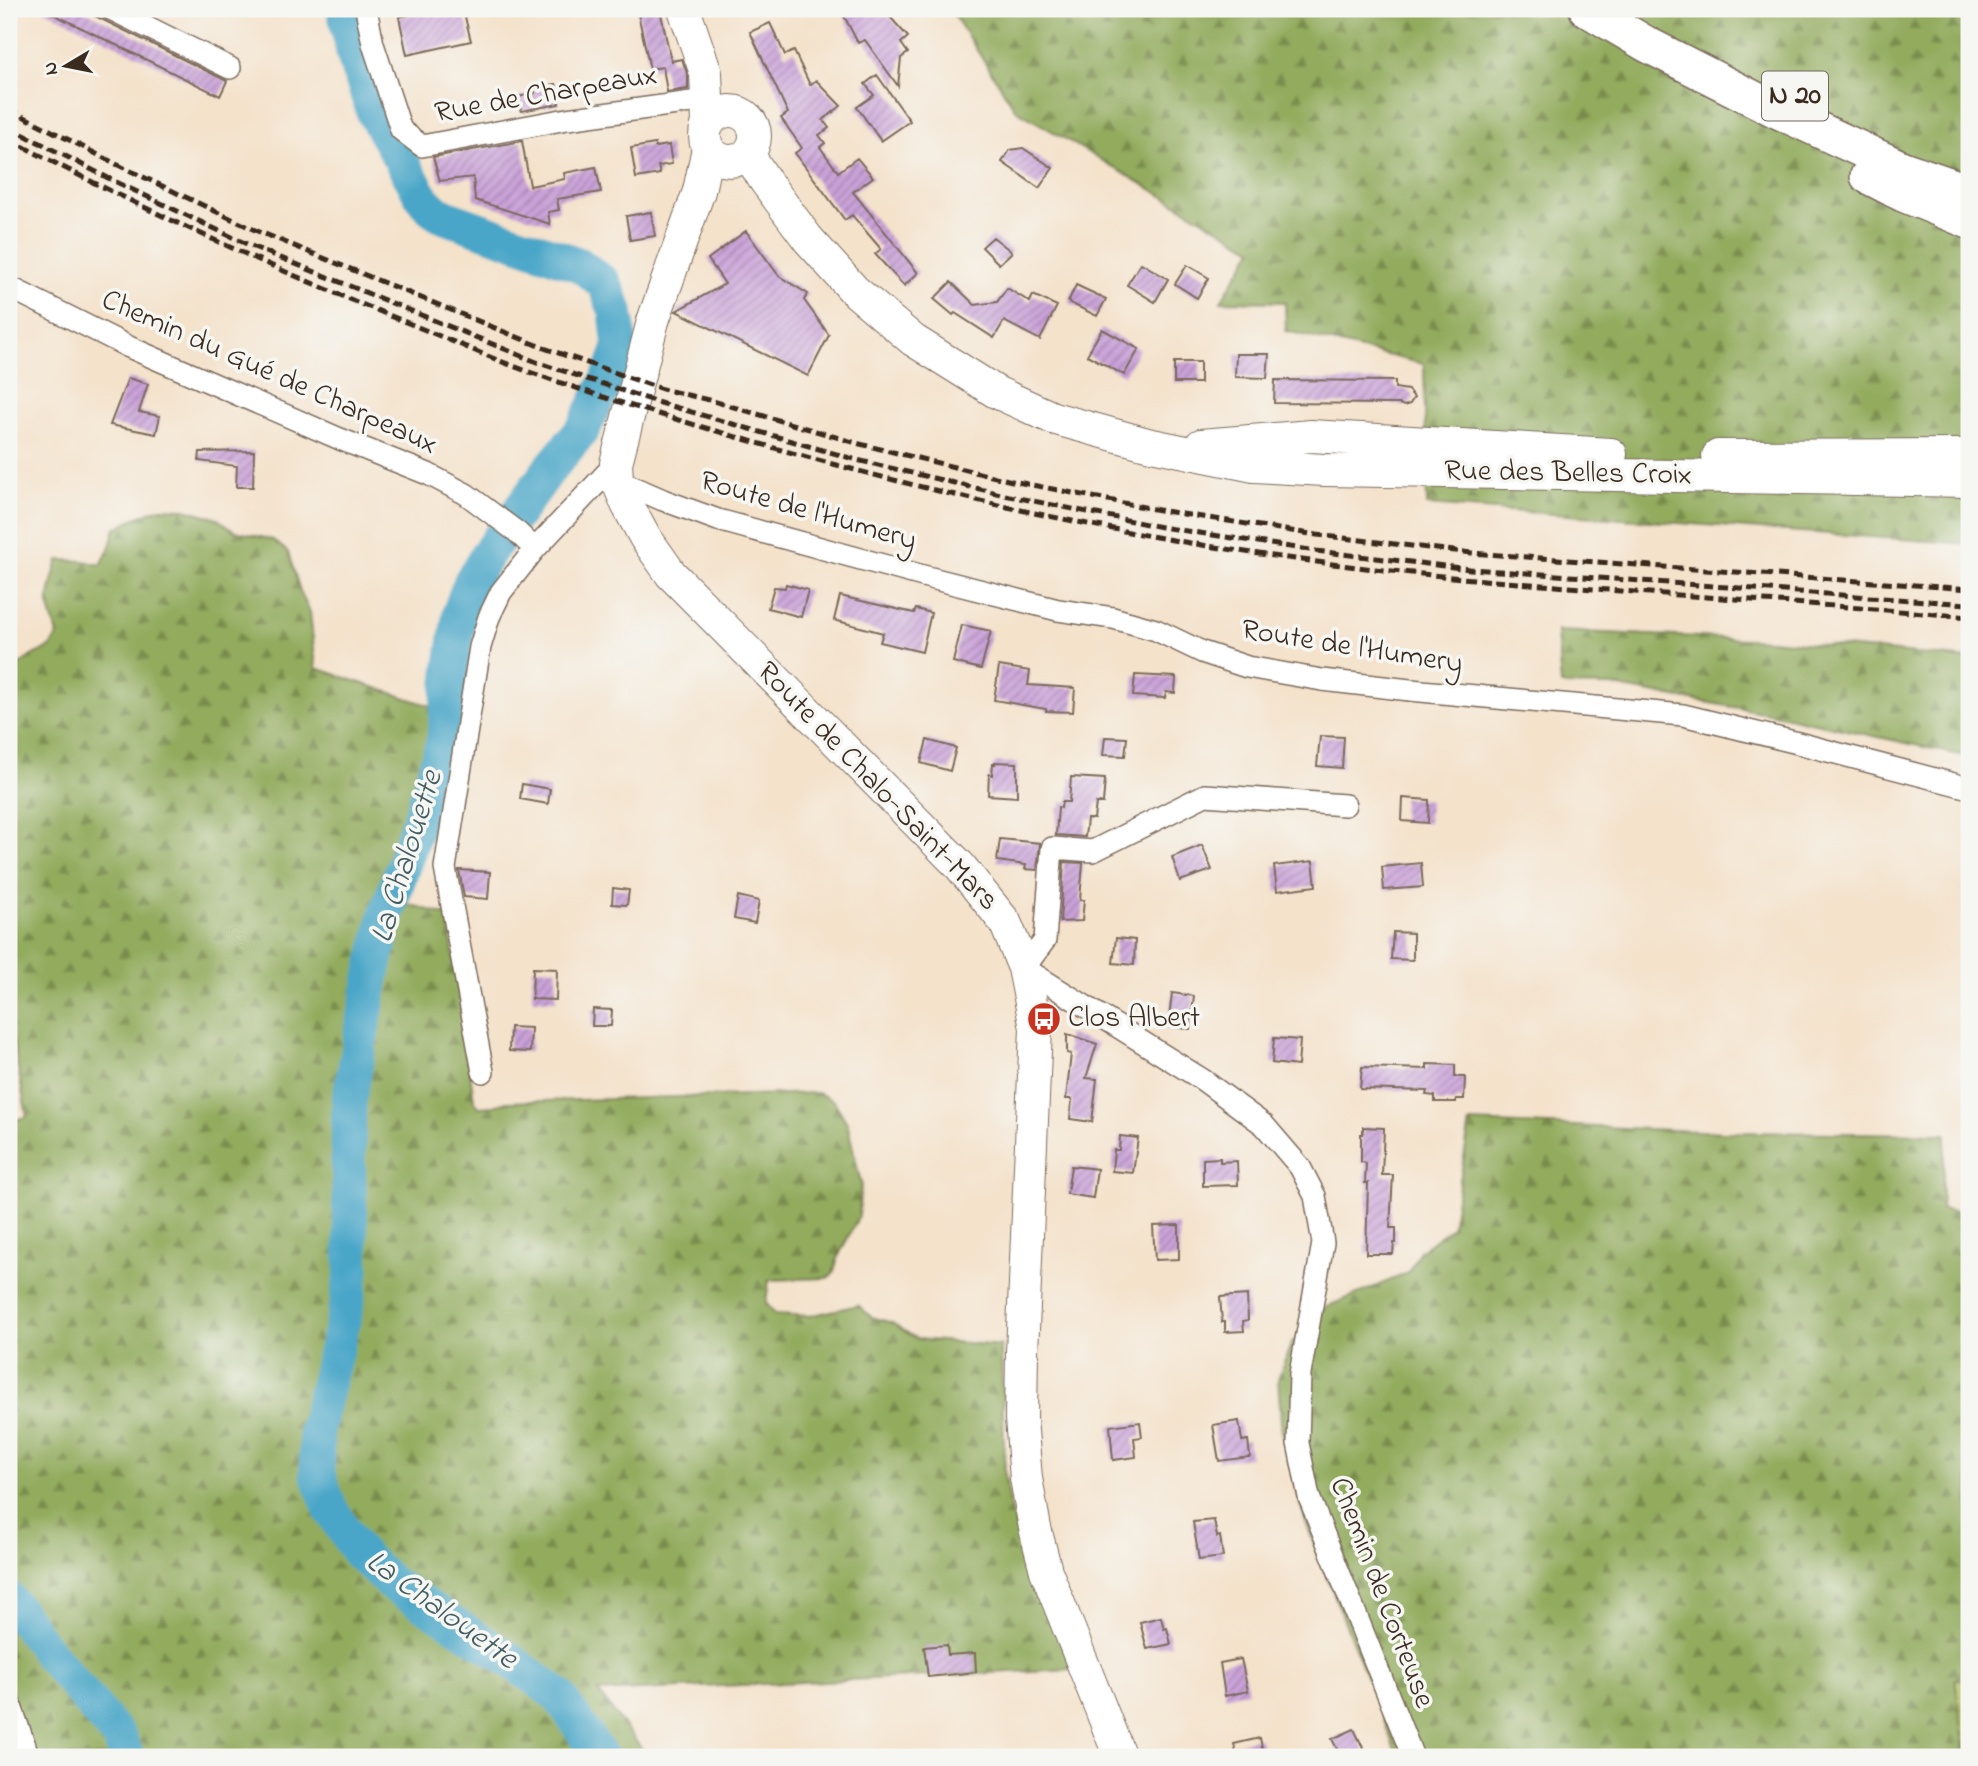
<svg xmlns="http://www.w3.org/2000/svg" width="1978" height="1766" font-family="'Indie Flower',sans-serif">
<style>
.grass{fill:url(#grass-tufts);stroke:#7a7844;stroke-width:2}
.forest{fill:url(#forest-firs);stroke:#666a3e;stroke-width:2}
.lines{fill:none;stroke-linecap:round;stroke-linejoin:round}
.river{stroke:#49a6c8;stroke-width:35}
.building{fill:url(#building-hatch)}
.street-casing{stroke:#7c6a5b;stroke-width:24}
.secondary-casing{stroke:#7c6a5b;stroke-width:34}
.primary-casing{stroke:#7c6a5b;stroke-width:38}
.street{stroke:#fff;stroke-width:21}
.secondary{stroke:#fff;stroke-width:32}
.primary{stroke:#fff;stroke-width:35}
.rail{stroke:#3b2a1e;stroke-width:5;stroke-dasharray:10 5;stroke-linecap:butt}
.labels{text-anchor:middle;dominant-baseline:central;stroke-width:7;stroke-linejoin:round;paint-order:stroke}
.shield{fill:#f6f6f2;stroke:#73675e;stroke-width:2}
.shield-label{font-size:28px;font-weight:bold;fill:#3b2a1e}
.street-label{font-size:30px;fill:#3b2a1e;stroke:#f6f6f2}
.poi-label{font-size:30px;fill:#3b2a1e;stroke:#f6f6f2;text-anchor:start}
.water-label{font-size:32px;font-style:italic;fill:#415c62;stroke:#f6f6f2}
</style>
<defs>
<pattern id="grass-tufts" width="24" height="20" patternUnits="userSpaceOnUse" patternTransform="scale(1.75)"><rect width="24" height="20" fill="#b8c669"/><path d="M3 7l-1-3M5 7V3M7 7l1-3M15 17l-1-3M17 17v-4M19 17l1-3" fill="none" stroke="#9faa5b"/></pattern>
<pattern id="forest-firs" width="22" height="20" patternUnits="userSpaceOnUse" patternTransform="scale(1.75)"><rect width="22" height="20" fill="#92ab5d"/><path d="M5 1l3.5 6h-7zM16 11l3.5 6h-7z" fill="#788b4c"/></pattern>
<pattern id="building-hatch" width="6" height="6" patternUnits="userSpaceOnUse" patternTransform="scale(1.75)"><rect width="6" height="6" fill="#caa2d9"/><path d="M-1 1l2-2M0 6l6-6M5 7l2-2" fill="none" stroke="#a584af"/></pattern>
</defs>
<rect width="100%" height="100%" fill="#f6f6f2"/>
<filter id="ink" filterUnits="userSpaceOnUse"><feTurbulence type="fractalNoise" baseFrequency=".0143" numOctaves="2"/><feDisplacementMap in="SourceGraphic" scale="14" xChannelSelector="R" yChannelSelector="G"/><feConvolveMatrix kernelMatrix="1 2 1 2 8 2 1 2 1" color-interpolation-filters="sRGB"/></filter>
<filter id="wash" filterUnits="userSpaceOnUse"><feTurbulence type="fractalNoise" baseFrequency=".00686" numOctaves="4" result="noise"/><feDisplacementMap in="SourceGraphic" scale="28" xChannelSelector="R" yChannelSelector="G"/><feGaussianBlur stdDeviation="1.57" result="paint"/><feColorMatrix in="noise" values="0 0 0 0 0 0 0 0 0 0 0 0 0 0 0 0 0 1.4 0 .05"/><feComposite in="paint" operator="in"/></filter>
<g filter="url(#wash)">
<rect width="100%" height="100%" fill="#f4e2cb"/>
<path class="grass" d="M1955 1679H1969V1757H1966Z"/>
<path class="forest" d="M950 9H1969V544L1427 505 1424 364 1286 331 1285 302 1221 301 1253 249 1016 110Z
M160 508 185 509 216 518 235 531 273 540 288 552 301 594 310 612 316 668 458 715C446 780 424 840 403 902 418 908 433 910 448 916L474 1100 479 1107 493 1106 507 1102 818 1093 834 1101 847 1123 861 1183 859 1216 838 1257 833 1274 827 1278 769 1280 766 1303 775 1314 809 1316 858 1305 871 1317 892 1323 917 1339 1001 1346 1005 1477 1014 1523 1072 1669 598 1692 648 1757H9V1121L27 1117 13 1041 9 1042V692L19 665 33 655 50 647 58 634C43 600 49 594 58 560L84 561 101 565 109 549 115 529 131 520Z
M1557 631 1771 640 1969 659V757L1774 714 1611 686 1561 685Z
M1470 1122 1725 1132 1946 1134 1941 1209 1969 1213V1671L1955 1679 1966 1757H1398L1306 1523 1282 1434 1278 1379 1291 1344 1326 1307 1408 1273 1419 1252 1452 1227Z"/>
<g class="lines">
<path class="river" d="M344 9 354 56 374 114 425 202 436 212 448 218 580 265 604 283 616 311 620 348 610 375 583 429 548 471 489 552 471 581 460 611 452 665 444 739 425 803 386 915 373 972 349 1100 348 1157 352 1270 346 1309 316 1430 317 1473 331 1510 358 1552 392 1584 503 1655 558 1695 601 1757
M9 1599 49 1654 119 1737 127 1757"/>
</g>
<g id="blocks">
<path class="building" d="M43 9H81L227 81 220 96Z
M438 9H463L471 41 407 55 399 17Z
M637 9H660L671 61 682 59 688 76V89L667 92 663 67 650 69Z
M859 9H883L908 37 901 43 908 53 901 58 898 86 865 40 858 43 844 16Z
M770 23 785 55 794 51 810 85 816 80 841 106 823 120 829 128 819 135 825 143 820 147 838 172 857 158 873 177 853 192 918 273 904 286 875 254 881 249 852 215 845 220 795 153 802 148 781 118 788 113 750 32Z
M877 75 910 121 881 141 857 107 874 95 865 84Z
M556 84 559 104 521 111 518 97 535 93 534 88Z
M522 141 530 186 565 179 564 173 596 167 601 192 557 199 559 210 548 212 550 224 475 200 473 177 440 181 433 157Z
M655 144V147L669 145 672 164 658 166 660 174 636 178 631 148Z
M1023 148 1053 168 1039 188 1002 162 1010 150Z
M651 212 655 236 630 240 626 216Z
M746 231 779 276 808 294 804 300 829 335 808 376 676 311 725 284 708 259Z
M993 237 1012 252 999 264 982 247Z
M1141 263 1168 279 1155 302 1127 285Z
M1187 265 1209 278 1197 298 1175 284Z
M951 282 975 305 997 302 1007 288 1030 302 1033 295 1057 306 1040 340 1004 321 994 338 955 313 953 315 934 299Z
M1076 285 1106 299 1097 316 1068 302Z
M1102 329 1139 349 1124 375 1087 355Z
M1236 354H1269L1267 378 1235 377Z
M1174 362H1200V383H1174Z
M128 378 148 384 139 412 160 416 156 434 110 425Z
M1275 380 1395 381V388L1408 390 1414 397 1410 404 1404 406 1399 404 1274 403Z
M254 451 253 487H236L237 466 199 461 200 452Z
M786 584 808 590 801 617 768 608 774 587 785 588Z
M840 596 914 613 916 609 931 613 922 652 880 642 883 633 834 620Z
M962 625 991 631 981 669 953 662Z
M999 666 1030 671 1028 685 1075 688 1073 712 1046 711V709L994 700Z
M1135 675 1176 677 1175 693 1166 692 1165 698 1133 696Z
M1320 736 1344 737 1342 768 1317 766Z
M1105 737 1127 738 1125 756 1103 755Z
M927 740 956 748 950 771 921 763Z
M995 762 1017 763V797L988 795 989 774 992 775 993 764H995Z
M1071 777 1105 779 1103 803H1096L1094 819H1087L1085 837 1056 835 1058 807 1061 808 1062 802H1069Z
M522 784 550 789 548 804 520 799Z
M1403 798 1429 800 1428 823 1402 821Z
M1000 839 1040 843 1037 870 1025 869 1026 865 997 861Z
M1202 845 1212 870 1180 881 1172 857Z
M1313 861 1316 886 1277 891 1274 866Z
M1064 862 1083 863 1080 900H1084L1082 921 1060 922Z
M1421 863 1423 887 1384 890 1382 867Z
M459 870 490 872 488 899 464 897Z
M613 888 629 890 627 905 612 904Z
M738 896 759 901 755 923 734 919Z
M1393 932 1413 933V960L1391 959Z
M1116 938 1135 940 1134 965 1113 963Z
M533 968 557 969 556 1000 532 999Z
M1172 993 1194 996 1190 1029 1168 1027Z
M593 1009 612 1010 611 1026H592Z
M510 1027 531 1028 530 1052 509 1051Z
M1067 1034 1097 1044 1086 1078 1097 1079 1092 1122 1070 1119 1072 1099H1066L1071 1054 1067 1053Z
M1274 1038 1300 1040 1298 1066 1272 1063Z
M1427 1064 1455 1065V1077H1465L1464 1099H1456V1102H1435V1096L1426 1095 1427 1091 1360 1089 1362 1067 1427 1069Z
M1363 1127 1384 1128 1382 1175H1393L1390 1228H1396V1243H1394L1393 1254H1366L1368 1183H1365L1366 1163 1361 1162V1134H1363Z
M1120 1136 1138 1138 1133 1173 1112 1171 1114 1150H1119Z
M1220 1158V1162L1237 1161 1238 1185 1203 1186V1159Z
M1071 1166 1097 1169 1093 1198 1067 1194Z
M1179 1225V1259L1155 1260 1153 1226Z
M1247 1295 1248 1320 1243 1321 1244 1331 1225 1332V1322H1222L1220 1297Z
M1239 1421 1242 1441 1248 1440 1250 1457 1219 1461 1213 1425Z
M1140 1422 1142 1437 1134 1438 1136 1457 1113 1460 1110 1426Z
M1214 1520 1217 1537 1220 1536 1223 1557 1199 1560 1193 1522Z
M1161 1617 1164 1629 1167 1628 1171 1644 1147 1649 1140 1622Z
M947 1645 948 1655 975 1653 976 1672 928 1677 924 1647Z
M1241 1659 1248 1691 1225 1696 1220 1663Z
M1354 1729 1365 1752 1354 1757H1341L1332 1739Z
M1260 1738 1264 1757H1237L1234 1744Z"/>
</g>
</g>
<g filter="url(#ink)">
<use href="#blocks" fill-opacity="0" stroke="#7c6a5b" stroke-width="2"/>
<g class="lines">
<g class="street-casing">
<path id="street" d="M111 9 230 68
M366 9 373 44 401 130 422 146 567 119 706 100
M9 287 129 347 340 439 428 474 466 494 517 532 535 549
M617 480 663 500 718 520 923 576 1058 610 1113 618 1156 630 1202 652 1247 667 1322 680 1410 690 1683 715 1794 742 1969 788
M1345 805 1205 795 1093 851 1052 848 1045 940 1024 968 1203 1080 1264 1125 1300 1167 1315 1196 1323 1243 1300 1374 1298 1443 1309 1497 1413 1757
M483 1072 445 868 480 647 489 617 501 592 535 549 616 463
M9 1701 29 1757"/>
</g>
<g class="secondary-casing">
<path id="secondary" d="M684 9 706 73 708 124
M705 136a25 25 0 1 1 50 0a25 25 0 1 1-50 0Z
M708 148 699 191 653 321 616 463 617 480 627 504 645 537 671 574 960 866 1005 922 1024 968 1036 1028 1022 1352 1021 1419 1026 1478 1035 1528 1046 1571 1120 1757
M748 154 766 182 808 239 854 290 913 340 996 392 1053 418 1147 444 1254 466 1325 470 1969 481
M1201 445 1311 436 1611 454
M1718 456 1969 455"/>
</g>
<g class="primary-casing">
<path id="primary" d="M1587 9 1648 45 1774 109 1903 169 1969 192
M1868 176 1903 194 1969 221"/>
</g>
<use href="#street" class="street"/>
<use href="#secondary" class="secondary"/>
<use href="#primary" class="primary"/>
<path class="rail" d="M9 109 116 164 255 230 544 348 662 389 713 401 860 444 1012 481 1164 511 1317 535 1472 553 1969 589
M9 127 108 178 249 245 539 363 657 402 857 460 1009 496 1161 527 1316 551 1470 569 1969 604
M9 139C139 208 272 268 408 323 453 341 496 361 541 376 609 400 678 420 747 440 933 494 1124 537 1317 562 1533 590 1752 597 1969 617"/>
</g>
</g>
<defs>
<g id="bus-disc" transform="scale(1.75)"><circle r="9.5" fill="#c8321e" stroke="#f6f6f2"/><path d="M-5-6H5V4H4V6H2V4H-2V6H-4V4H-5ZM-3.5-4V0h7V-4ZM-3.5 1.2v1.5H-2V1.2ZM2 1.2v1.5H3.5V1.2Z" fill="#fff"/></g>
</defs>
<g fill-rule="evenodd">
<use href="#bus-disc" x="1044" y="1019"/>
</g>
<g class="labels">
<rect class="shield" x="1762" y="71.5" width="66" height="49" rx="5"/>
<g class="shield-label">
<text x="1795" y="96">N 20</text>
</g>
<g class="street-label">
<text transform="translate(546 95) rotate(-10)">Rue de Charpeaux</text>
<text transform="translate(269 373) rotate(24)">Chemin du Gué de Charpeaux</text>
<text transform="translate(1568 474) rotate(1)">Rue des Belles Croix</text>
<text transform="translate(808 512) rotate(16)">Route de l'Humery</text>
<text transform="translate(1352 648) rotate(9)">Route de l'Humery</text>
<text transform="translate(877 787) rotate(46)">Route de Chalo-Saint-Mars</text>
<text transform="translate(1381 1593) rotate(69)">Chemin de Corteuse</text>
</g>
<g class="poi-label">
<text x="1068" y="1019">Clos Albert</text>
</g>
<g class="water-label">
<text transform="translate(408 857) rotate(-73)">La Chalouette</text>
<text transform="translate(441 1611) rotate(36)">La Chalouette</text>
</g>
</g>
<rect width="1978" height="1766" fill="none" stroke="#f6f6f2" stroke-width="35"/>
<g transform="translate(66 66) rotate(260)" stroke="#f6f6f2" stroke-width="5" paint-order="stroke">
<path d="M0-5L12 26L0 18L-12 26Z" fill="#3b2a1e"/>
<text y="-10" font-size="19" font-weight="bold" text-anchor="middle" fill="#3b2a1e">N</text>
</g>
</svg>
